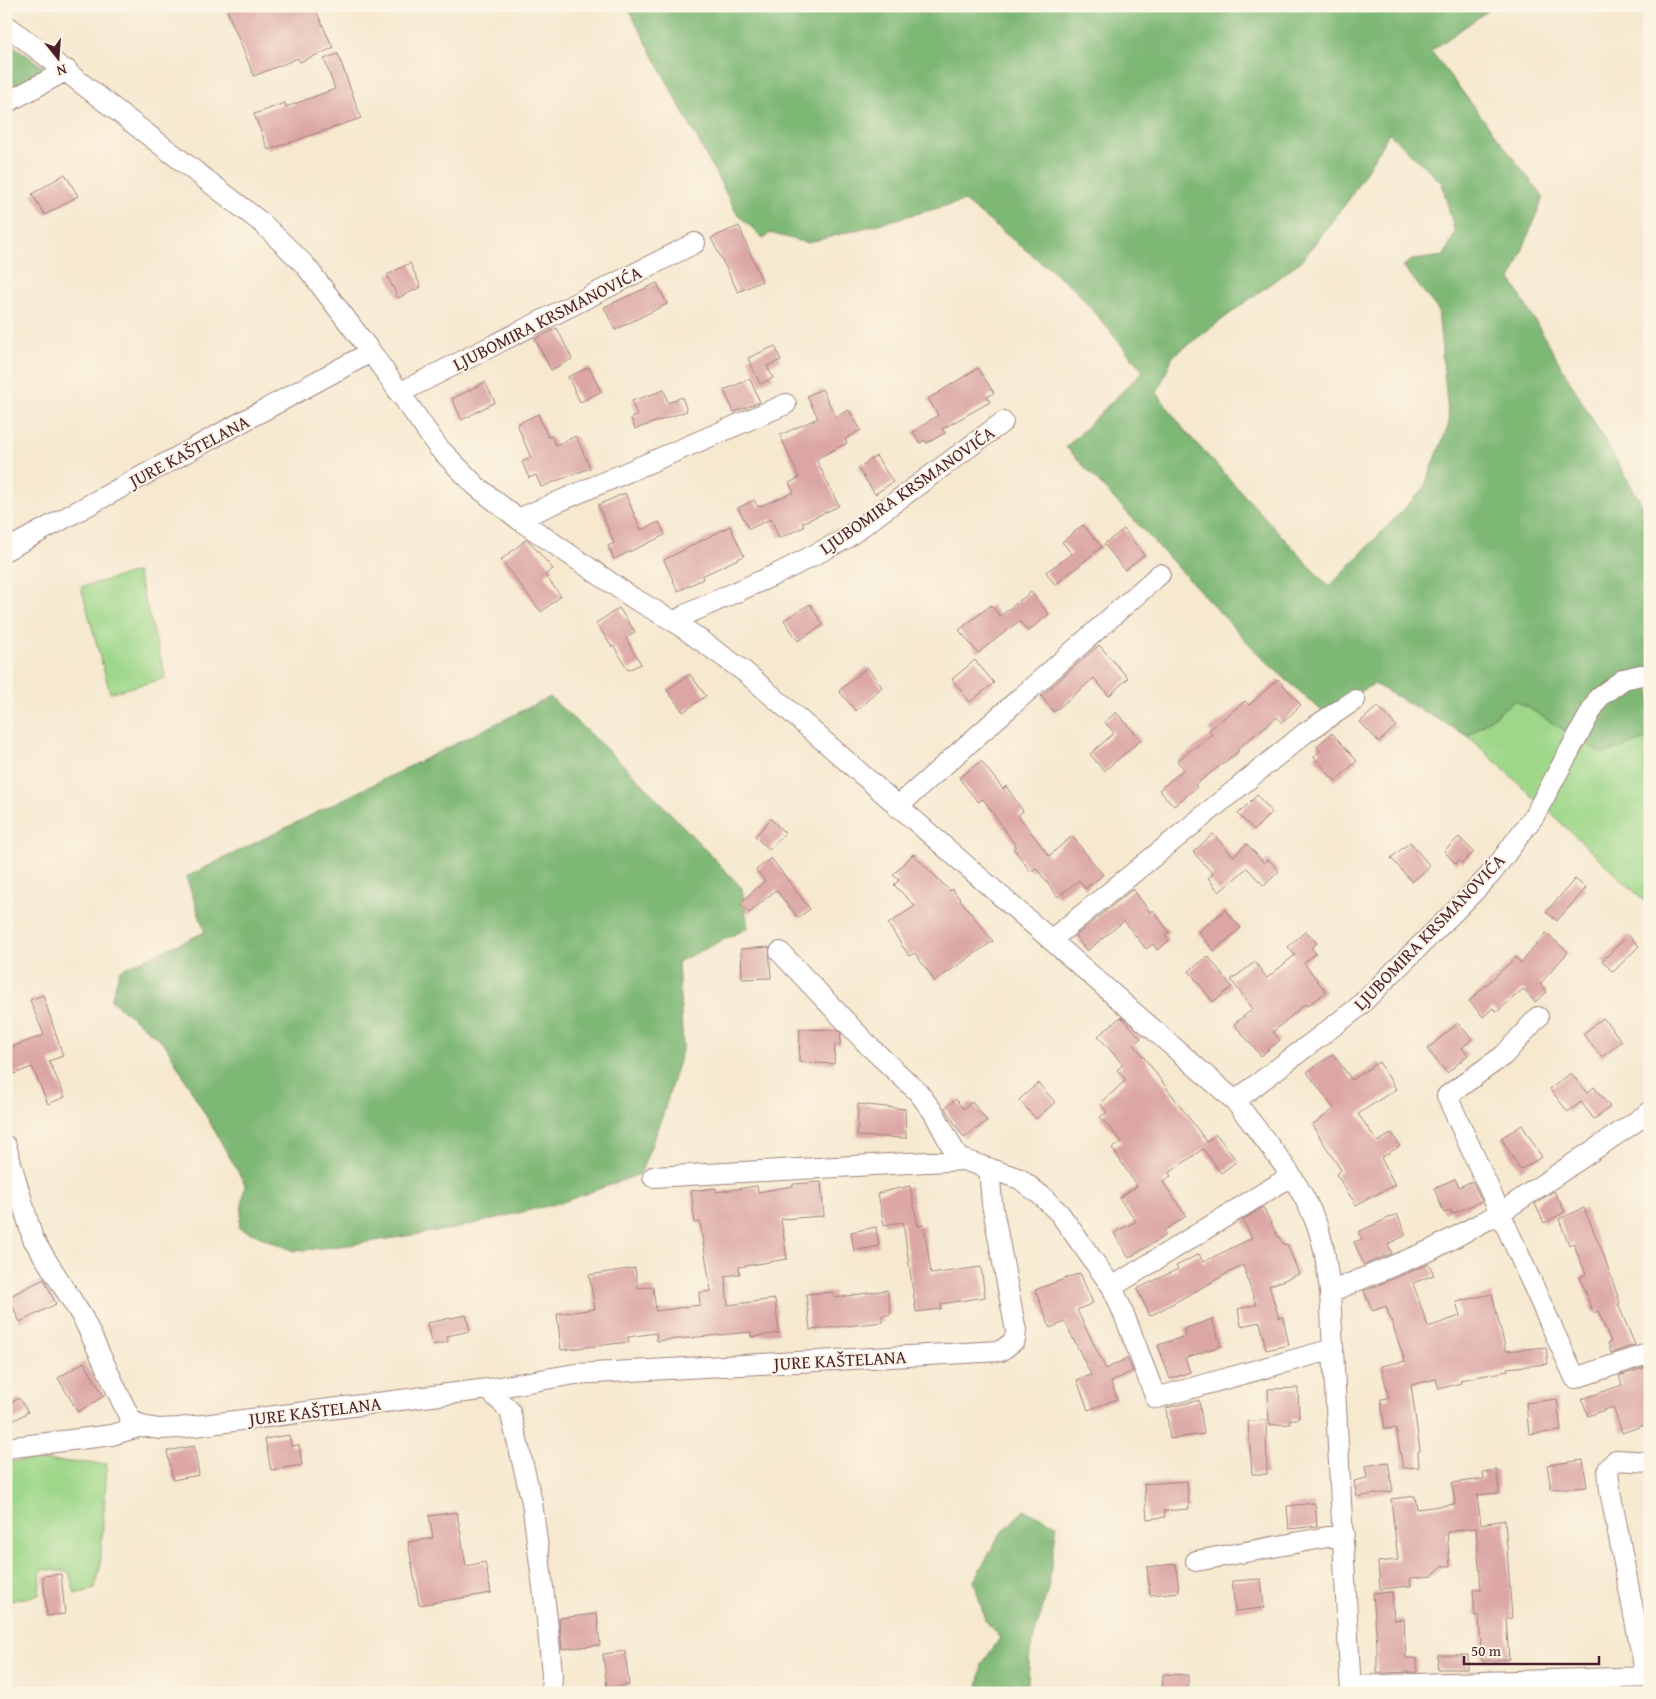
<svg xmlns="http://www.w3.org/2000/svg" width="1656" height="1699" font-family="'Gentium Book Plus',serif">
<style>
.green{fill:#9ed789;stroke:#747b5a}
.forest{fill:#7eb875;stroke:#646c50;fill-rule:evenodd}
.building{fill:#dba6a4}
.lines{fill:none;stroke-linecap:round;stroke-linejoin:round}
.minor-casing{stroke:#a0847e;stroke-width:22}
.minor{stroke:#fff;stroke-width:20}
.labels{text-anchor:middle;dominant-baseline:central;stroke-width:4;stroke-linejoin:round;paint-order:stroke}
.street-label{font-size:18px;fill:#4a1f2b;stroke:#fcf5e5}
</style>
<rect width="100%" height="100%" fill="#fcf5e5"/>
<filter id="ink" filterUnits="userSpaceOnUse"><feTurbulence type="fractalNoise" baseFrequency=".02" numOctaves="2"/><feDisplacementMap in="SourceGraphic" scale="10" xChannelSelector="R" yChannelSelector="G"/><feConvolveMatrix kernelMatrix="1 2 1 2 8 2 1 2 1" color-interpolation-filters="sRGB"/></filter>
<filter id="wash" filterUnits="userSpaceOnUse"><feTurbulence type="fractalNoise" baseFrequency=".0096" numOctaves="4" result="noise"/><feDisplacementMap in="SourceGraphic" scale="20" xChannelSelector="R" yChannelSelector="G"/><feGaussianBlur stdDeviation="1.12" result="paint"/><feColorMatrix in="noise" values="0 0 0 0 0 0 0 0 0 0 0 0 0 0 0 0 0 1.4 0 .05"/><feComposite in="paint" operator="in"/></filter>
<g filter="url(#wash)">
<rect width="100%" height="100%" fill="#f6e9d0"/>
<path class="green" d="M137 572 166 678 110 693 81 587Z
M1515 700 1603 753 1650 738V906L1468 736Z
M32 1460 107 1464 100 1567 95 1589 75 1594 69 1572 41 1569 39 1595 6 1602V1462Z"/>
<path class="forest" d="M627 6H1494L1431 51 1543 197 1511 280 1650 518V738L1603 754 1515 700 1468 736 1374 684 1322 711 1265 661 1066 447 1143 371 1075 289 964 201 807 243 770 233 764 239 737 214ZM1389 133 1442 183 1455 233 1444 256 1412 260 1403 266 1438 310 1449 424 1424 488 1329 587 1185 431 1157 393 1173 356 1301 261 1350 198Z
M6 40 53 74 6 101Z
M550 697 633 774 742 888 748 928 678 962 683 1047 661 1121 640 1174 563 1202 457 1228 349 1245 294 1251 239 1228 245 1184 165 1044 111 1000 120 970 205 932 186 877Z
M1024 1510 1057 1524 1048 1589 1030 1652 1027 1693H977L982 1664 1000 1638 985 1620 974 1581 1000 1534Z"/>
<g id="blocks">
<path class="building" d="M225 6H314L333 48 300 62 298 58 254 76Z
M338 54 361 118 268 150 254 114 285 103 286 107 335 89 324 59Z
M65 174 78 196 45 215 32 194Z
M739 226 762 281 738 292 711 238Z
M410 263 421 287 398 298 387 275Z
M657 283 667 304 615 330 604 307Z
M557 328 572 359 551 370 535 339Z
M775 346 781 360 767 366 773 378 760 384 748 358Z
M589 367 601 392 580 402 568 377Z
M978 368 994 393 987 397 990 402 942 429 945 433 927 443 925 440 920 443 913 432 938 415 928 399Z
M750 379 760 402 734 412 724 390Z
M485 382 495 402 462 420 452 399Z
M822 389 836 417 849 410 861 430 845 439 847 443 816 459 839 506 802 523 804 527 779 538 771 519 749 529 738 508 754 500 758 507 794 492 789 483 799 478 780 435 818 418 807 396Z
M664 390 668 403 682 397 687 411 635 429 631 418 637 416 632 401Z
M538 414 548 437 551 436 556 445 576 436 590 468 541 487 536 475 529 478 522 462 531 458 517 424Z
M876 456 893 482 875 494 858 468Z
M625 493 641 530 659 522 665 535 614 559 608 546 614 543 598 505Z
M1083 525 1102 547 1055 585 1046 572 1072 554 1062 542Z
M730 526 744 556 702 576 703 579 678 591 664 560Z
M1124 529 1144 555 1125 570 1104 544Z
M527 539 553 569 545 575 561 596 541 612 501 560Z
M1031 592 1049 614 1028 631 1019 621 978 653 959 630 991 605 1000 616Z
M810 604 823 625 798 641 784 620Z
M619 608 635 632 626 638 641 664 628 670 614 646 612 647 596 623Z
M1099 645 1128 678 1109 696 1094 678 1054 712 1041 696Z
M975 660 994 683 970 702 952 679Z
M867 667 882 687 856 711 839 691Z
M690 674 706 696 683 712 667 690Z
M1278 679 1301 705 1282 723 1277 717 1237 749 1239 751 1195 785 1197 787 1174 806 1159 790 1184 769 1177 761 1212 734 1209 730 1245 701 1249 705Z
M1378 706 1396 726 1379 742 1360 722Z
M1116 712 1141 740 1104 771 1090 754 1114 733 1105 722Z
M1332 733 1357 761 1335 781 1314 757 1320 751 1317 746Z
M981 761 1003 789 1006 786 1023 811 1018 815 1049 856 1072 836 1103 875 1085 889 1079 880 1058 897 1036 868 1031 872 1013 848 1016 846 983 799 978 802 959 778Z
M1257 795 1272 812 1254 830 1238 814Z
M771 819 785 833 769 850 755 836Z
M1213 834 1233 856 1247 844 1264 863 1268 859 1279 871 1264 886 1247 868 1219 892 1208 878 1213 874 1193 852Z
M1459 837 1474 852 1462 863 1459 860 1456 864 1444 851Z
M1410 842 1430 866 1412 882 1391 858Z
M913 854 950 891 952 889 993 941 935 981 915 953 909 956 888 924 915 906 894 885 899 880 893 875Z
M771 858 810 909 798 918 776 890 749 913 740 903 765 881 756 870Z
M1575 879 1586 888 1557 921 1546 912Z
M1133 889 1150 912 1153 910 1169 932 1165 935 1169 941 1157 950 1153 944 1146 949 1124 921 1087 951 1075 936Z
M1225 910 1241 928 1214 951 1198 932Z
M1306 931 1317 943 1311 948 1316 953 1304 963 1326 992 1307 1006 1305 1004 1273 1032 1280 1040 1261 1056 1234 1024 1253 1009 1231 980 1255 962 1267 978 1295 955 1288 947Z
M1546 933 1568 952 1540 984 1547 992 1535 1002 1523 989 1497 1012 1493 1008 1483 1017 1469 1001 1516 957 1521 963Z
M1628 935 1639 946 1613 972 1602 961Z
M769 947 771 978 742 979 741 949Z
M1208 956 1232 987 1213 1002 1189 971Z
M43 995 63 1056 49 1061 65 1097 48 1104 32 1067 14 1074 6 1054V1049L44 1035 30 1000Z
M1121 1017 1141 1038 1134 1044 1207 1142 1216 1134 1237 1161 1221 1173 1203 1149 1169 1173 1171 1176 1163 1182 1186 1216 1164 1231 1166 1235 1129 1258 1114 1233 1136 1221 1119 1198 1137 1186 1112 1148 1122 1142 1100 1117 1107 1112 1100 1104 1126 1080 1117 1070 1123 1065 1098 1036Z
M1603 1018 1622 1041 1602 1057 1583 1034Z
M1458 1023 1472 1039 1462 1048 1468 1055 1447 1073 1427 1049Z
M800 1029 838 1030 841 1033 840 1045 835 1044 834 1064 799 1062Z
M1333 1054 1352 1080 1379 1062 1396 1089 1358 1114 1378 1142 1392 1133 1400 1146 1381 1158 1395 1185 1356 1205 1336 1174 1341 1170 1312 1125 1334 1109 1307 1072Z
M1571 1073 1587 1093 1594 1087 1610 1107 1594 1119 1581 1102 1568 1112 1550 1089Z
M1038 1083 1055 1102 1036 1119 1019 1100Z
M956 1099 963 1109 972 1102 987 1121 964 1138 945 1108Z
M858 1104 905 1109 906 1138 857 1136Z
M1522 1125 1542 1157 1520 1170 1501 1138Z
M1455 1179 1459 1187 1472 1181 1482 1201 1452 1214 1451 1210 1444 1213 1434 1188Z
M821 1182 824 1216 781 1219 787 1259 739 1267 740 1274 725 1276 728 1305 775 1299 779 1333 751 1337V1332L657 1341 656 1333 628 1337 629 1342 561 1350 557 1314 595 1309 589 1275 635 1268 638 1288 653 1287 656 1311 700 1305 699 1293 711 1291 700 1222 695 1223 691 1191 716 1188V1192L757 1186 758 1192 793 1186V1184Z
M910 1186 918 1226 924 1225 931 1274 981 1267 985 1297 941 1304V1309L916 1312 903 1222 884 1225 878 1193Z
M1554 1191 1565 1212 1544 1223 1535 1204Z
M1263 1207 1276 1233 1284 1245 1287 1244 1299 1274 1269 1286 1279 1318 1283 1317 1289 1345 1266 1350 1260 1322 1241 1326 1238 1309 1256 1305 1243 1265 1150 1316 1137 1289 1178 1269 1176 1266 1199 1254 1203 1262 1252 1238 1243 1220Z
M1584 1208 1604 1256 1620 1303 1618 1304 1635 1345 1611 1353 1608 1343 1611 1342 1598 1311 1593 1313 1580 1277 1586 1274 1573 1243 1569 1245 1559 1219Z
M1397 1214 1406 1235 1388 1244 1392 1253 1364 1265 1354 1242 1362 1239 1358 1232Z
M876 1227 879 1246 854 1251 851 1232Z
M1429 1264 1434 1275 1413 1283 1428 1327 1460 1316 1456 1302 1492 1294 1506 1351 1546 1347 1548 1364 1507 1368 1508 1371 1460 1380 1461 1383 1439 1389 1436 1379 1411 1385 1420 1451 1418 1452 1419 1467 1403 1468 1396 1428 1385 1429 1381 1399 1389 1398 1381 1366 1405 1361 1386 1306 1373 1311 1364 1291Z
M1080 1273 1093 1303 1077 1310 1106 1369 1127 1358 1133 1371 1111 1382 1117 1399 1088 1410 1077 1380 1091 1375 1065 1322 1050 1328 1035 1290Z
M44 1279 56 1304 20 1322 8 1297Z
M887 1290 891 1314 882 1316 883 1322 810 1330 806 1294 834 1292V1298Z
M466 1315 470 1331 447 1336 448 1342 432 1345 427 1323Z
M1212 1319 1221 1346 1185 1358 1190 1372 1170 1379 1158 1345 1186 1336 1184 1329Z
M84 1362 104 1396 78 1412 58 1378Z
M1649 1366 1650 1423 1622 1433 1613 1407 1588 1416 1582 1399 1622 1385 1619 1376Z
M1298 1388 1299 1419H1290V1424L1269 1425 1268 1389Z
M19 1398 28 1412 15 1420 7 1405Z
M1557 1399 1561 1431 1529 1434 1526 1403Z
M1199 1400 1204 1434 1170 1439 1166 1408Z
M1266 1420 1267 1474H1252L1248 1421Z
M289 1435 291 1446 299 1445 302 1465 271 1470 265 1439Z
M194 1446 199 1475 173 1480 167 1451Z
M1583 1460 1587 1487 1551 1489 1547 1465Z
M1388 1462 1393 1491 1357 1497 1354 1481 1367 1478 1365 1466Z
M1497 1470 1499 1493 1477 1495 1481 1524 1505 1520 1512 1618 1506 1619 1509 1659 1482 1661 1479 1616H1475L1473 1589H1481L1476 1528 1447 1532 1450 1566H1442L1432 1576 1410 1578 1411 1586 1380 1589 1378 1562 1398 1560 1391 1499 1415 1496 1417 1509 1455 1504 1452 1483 1484 1479 1483 1472Z
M1187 1481 1189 1509 1164 1511 1165 1517 1147 1519 1144 1484Z
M1315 1503 1317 1526 1289 1529 1287 1506Z
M457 1512 466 1566 485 1562 491 1593 419 1605 408 1542 433 1538 429 1516Z
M1176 1564 1179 1592 1150 1595 1147 1567Z
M61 1574 65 1614 47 1616 43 1576Z
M1261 1579 1264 1608 1235 1611 1232 1581Z
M1392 1592 1394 1620 1404 1619 1406 1658H1417V1672L1377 1673V1644L1373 1593Z
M597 1614 600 1645 562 1649 559 1618Z
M625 1651 629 1685 607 1688 603 1654Z
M1438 1655H1468V1669H1437Z
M1163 1674 1188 1675V1693H1162Z"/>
</g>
</g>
<g filter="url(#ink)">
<use href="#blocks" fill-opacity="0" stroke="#a0847e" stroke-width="1"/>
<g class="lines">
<g class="minor-casing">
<path id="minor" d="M6 25 262 223 305 265 371 352 438 447 476 486 518 519 633 598 675 622 745 672 1235 1101C1264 1140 1299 1178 1316 1223 1325 1245 1327 1269 1330 1292L1351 1693
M6 103 67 70
M399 393 695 243
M518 519 786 404
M6 550 371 352
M675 622 687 614 783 571 845 539 1003 422
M897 807 1160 574
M1051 940 1305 733 1355 700
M780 952 870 1047 918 1092 934 1113 959 1160
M1538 1017 1504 1055 1447 1096 1575 1378 1650 1353
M1235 1101 1356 1009 1456 910 1491 874 1534 816 1599 697 1624 679 1641 675 1650 676
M6 1146 33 1239 83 1318 126 1410 131 1420 142 1426
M653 1177 964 1160 1020 1179 1043 1197 1060 1214 1112 1287 1291 1176
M1112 1287C1129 1323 1141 1361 1156 1398L1333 1349
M1330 1292 1431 1250 1500 1213 1650 1112
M488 1389 510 1411 532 1502 547 1619 552 1674 551 1693
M6 1448 112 1435 142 1426 159 1429 179 1428 488 1389 575 1374 1001 1351 1015 1340 1016 1331 992 1204 989 1168
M1196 1561 1344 1534
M1646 1677 1610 1491 1608 1469 1616 1460 1650 1462
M1352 1686 1650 1677"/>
</g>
<use href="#minor" class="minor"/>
</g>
</g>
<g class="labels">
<g class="street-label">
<text transform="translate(547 318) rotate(-27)">LJUBOMIRA KRSMANOVIĆA</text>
<text transform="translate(189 451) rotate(-28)">JURE KAŠTELANA</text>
<text transform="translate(907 490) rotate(-35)">LJUBOMIRA KRSMANOVIĆA</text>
<text transform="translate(1429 932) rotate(-46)">LJUBOMIRA KRSMANOVIĆA</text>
<text transform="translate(840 1360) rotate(-3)">JURE KAŠTELANA</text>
<text transform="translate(315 1411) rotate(-7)">JURE KAŠTELANA</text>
</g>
</g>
<rect width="1656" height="1699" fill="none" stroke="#fcf5e5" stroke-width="25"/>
<g transform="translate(58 58) rotate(163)" stroke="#fcf5e5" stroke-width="4" paint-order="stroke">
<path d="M0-4L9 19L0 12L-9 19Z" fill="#4a1f2b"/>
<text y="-8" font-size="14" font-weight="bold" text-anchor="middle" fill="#4a1f2b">N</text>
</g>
<path d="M1464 1656v8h135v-8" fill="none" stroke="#4a1f2b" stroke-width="2.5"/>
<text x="1471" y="1656" font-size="15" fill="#4a1f2b" stroke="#fcf5e5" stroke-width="4" paint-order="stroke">50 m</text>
</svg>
